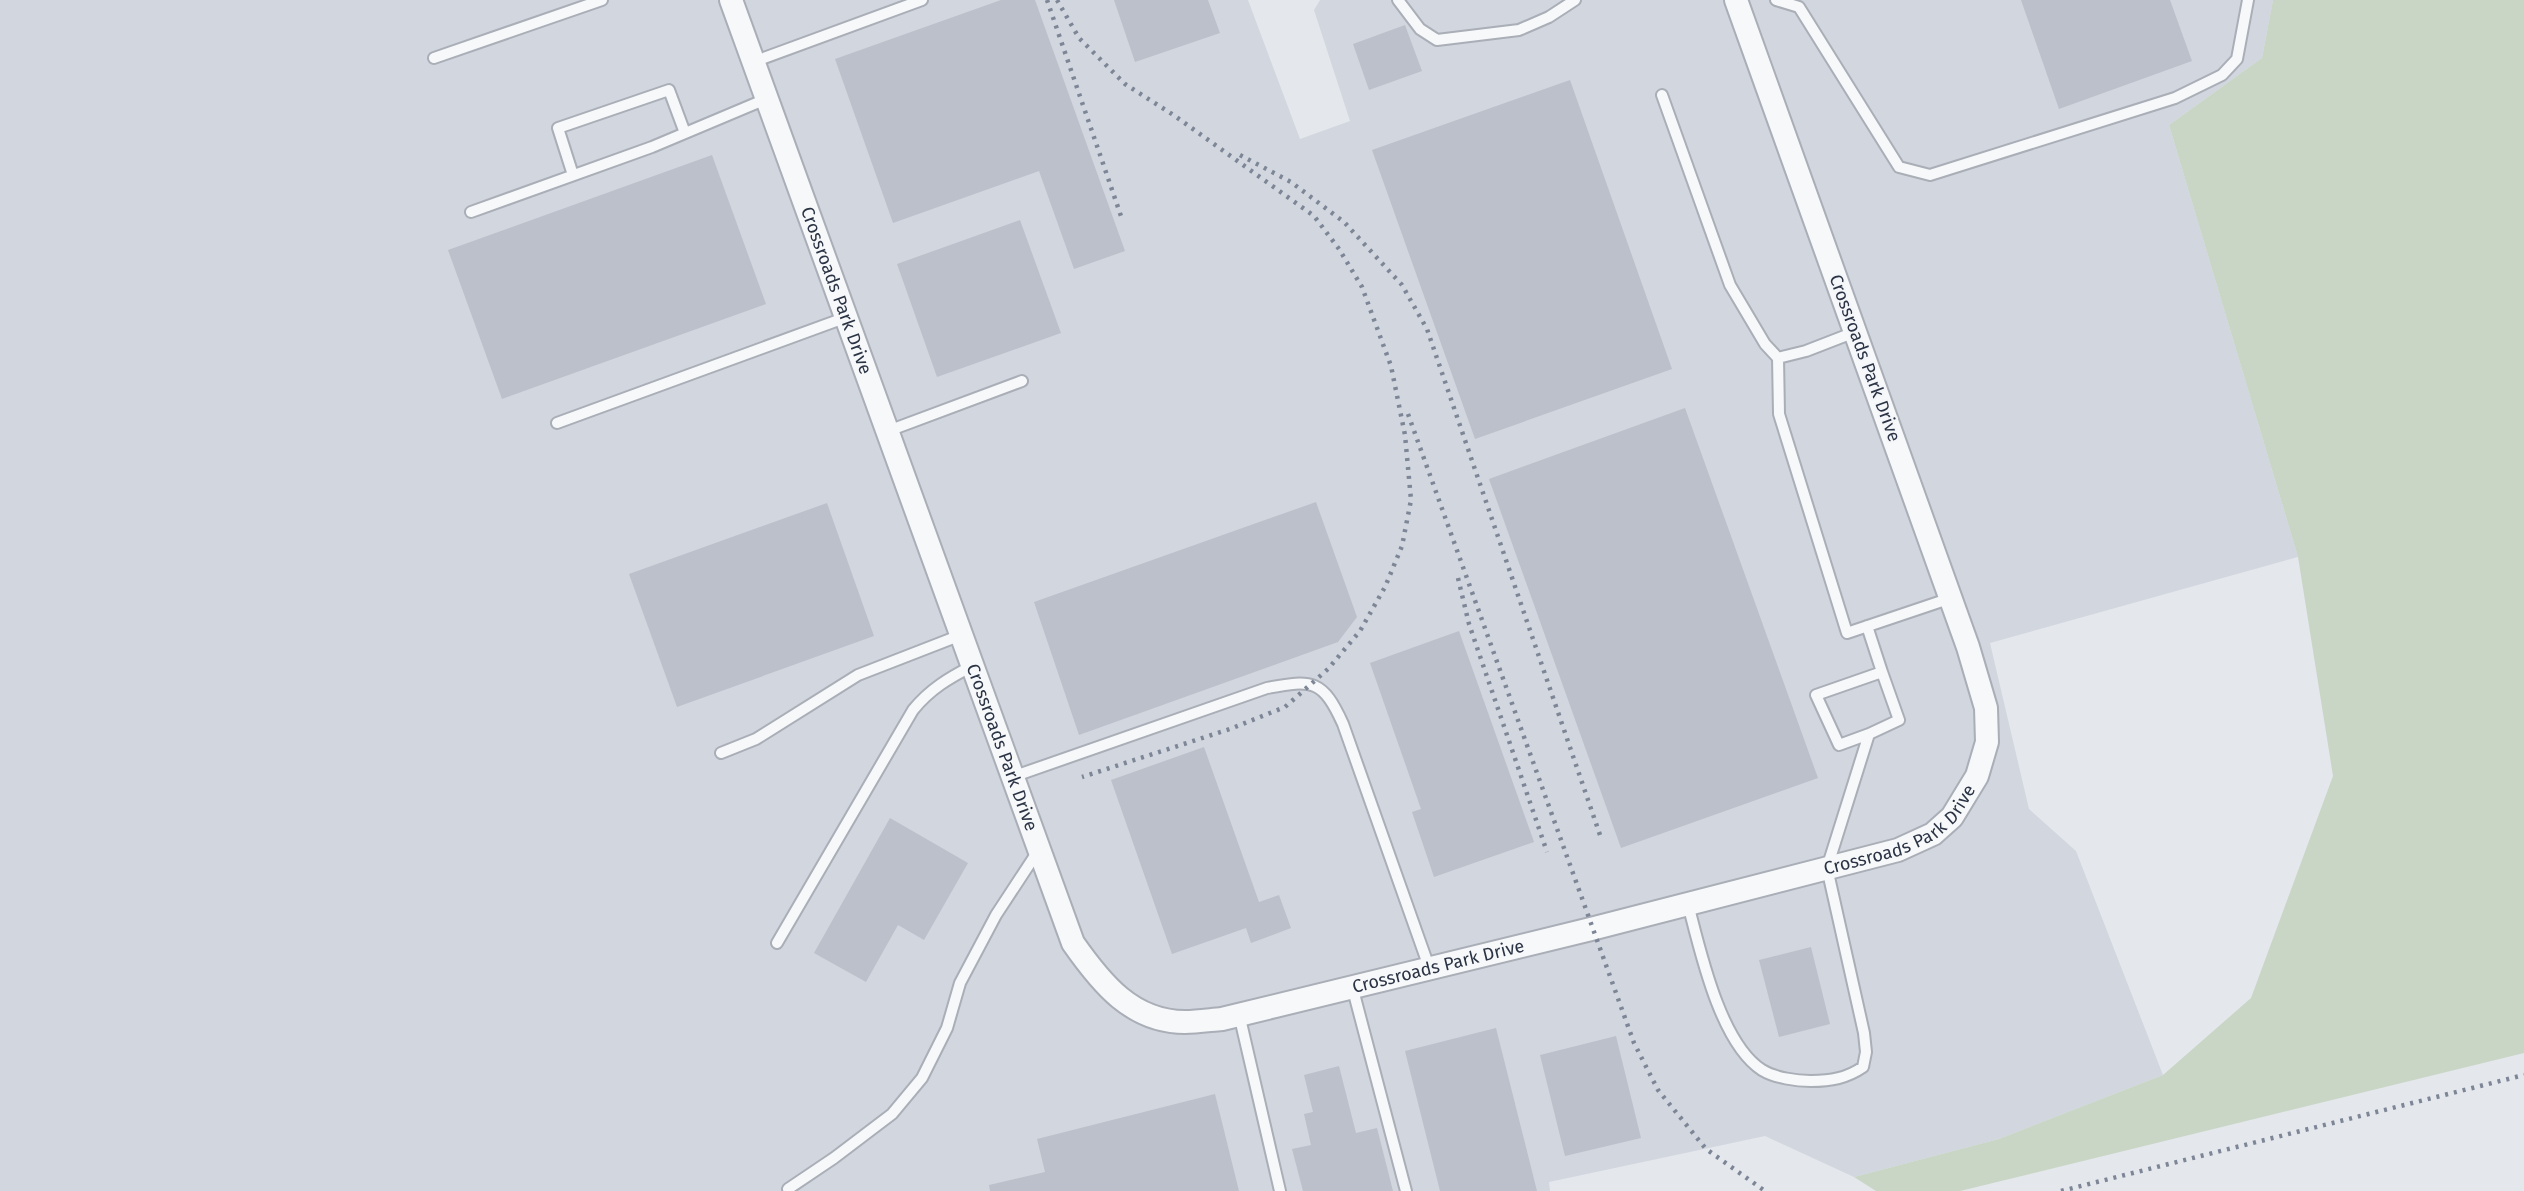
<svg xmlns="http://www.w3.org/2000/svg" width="2524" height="1191" font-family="'Fira Sans',sans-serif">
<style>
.built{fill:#d2d6de}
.green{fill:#c9d6c5}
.building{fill:#bbc0ca}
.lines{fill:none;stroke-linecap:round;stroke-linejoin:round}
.lane-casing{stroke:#a9aeb7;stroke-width:14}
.street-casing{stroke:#a9aeb7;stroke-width:26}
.lane{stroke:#f7f8fa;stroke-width:10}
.street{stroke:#f7f8fa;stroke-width:22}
.rail{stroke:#7d8696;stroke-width:4.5;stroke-dasharray:3 6;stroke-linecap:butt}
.labels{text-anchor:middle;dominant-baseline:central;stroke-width:4.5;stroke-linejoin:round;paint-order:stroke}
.street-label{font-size:18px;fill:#2b3445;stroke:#f4f6f9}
</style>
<rect width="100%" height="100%" fill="#e4e7ec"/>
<path class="built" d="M0 0H1248L1300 139 1350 121 1314 10 1320 0H2273L2262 58 2169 125 2298 557 1990 643 2029 809 2076 851 2163 1075 1999 1139 1854 1177 1765 1136 1549 1182 1550 1191H0Z"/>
<path class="green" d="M2273 0H2524V1053L1960 1191H1876L1854 1177 1999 1139 2163 1075 2251 998 2333 776 2298 557 2169 125 2262 58Z"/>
<path class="building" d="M1001 0H1035L1125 251 1074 269 1039 171 893 223 835 59Z
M1114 0H1208L1220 33 1135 62Z
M2021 0H2170L2192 61 2059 109Z
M1405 25 1422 71 1369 90 1353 44Z
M1570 80 1672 369 1475 439 1372 150Z
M712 155 766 304 502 399 448 250Z
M1020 220 1061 333 937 377 897 264Z
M1685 408 1818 778 1621 848 1489 479Z
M1316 502 1357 617 1338 642 1079 735 1034 602Z
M827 503 874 636 677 707 629 574Z
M1459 631 1534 842 1434 877 1412 812 1421 809 1370 663Z
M1204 747 1259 902 1279 895 1291 928 1251 943 1246 928 1172 954 1111 780Z
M890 818 968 863 924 940 898 925 866 982 814 953Z
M1811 947 1830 1024 1779 1037 1759 960Z
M1496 1028 1537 1191H1440L1405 1051Z
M1616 1036 1641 1138 1565 1156 1540 1055Z
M1339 1066 1356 1133 1377 1128 1393 1191H1303L1292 1149 1311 1145 1304 1114 1313 1112 1304 1075Z
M1215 1094 1239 1191H990L989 1185 1045 1172 1037 1139Z"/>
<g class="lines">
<g class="lane-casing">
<path id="lane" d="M1398 0 1420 29 1437 40 1519 30 1549 17 1575 0
M1776 0 1799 7 1899 167 1930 175 2175 98 2222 75 2237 59 2248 0
M434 58 602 0
M753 62 922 0
M1662 95 1730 285 1765 344 1778 358 1806 351 1855 332
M573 175 558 128 669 90 685 133
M471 212 652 147 766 99
M1778 358 1779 414 1847 633 1951 598
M557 423 847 317
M888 431 1022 381
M1867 626 1882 672
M721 753 756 739 858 675 961 635
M1012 777 1267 688C1313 679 1323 680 1343 724L1429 967
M1688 904C1700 950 1720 1043 1762 1070 1775 1078 1797 1081 1811 1081 1831 1081 1847 1078 1863 1067L1866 1052 1864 1033 1827 868 1869 734 1899 720 1882 672 1816 695 1839 745 1869 734
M777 943 913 710C930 689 949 678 972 666
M1352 986 1406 1191
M1239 1014 1280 1191
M788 1189 834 1158 892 1114 922 1078 947 1028 960 983 996 915 1038 851"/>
</g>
<g class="street-casing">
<g id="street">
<path id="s1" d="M731 0 1073 943C1101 983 1132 1022 1185 1022 1197 1022 1210 1020 1222 1019L1591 929 1898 850 1933 834 1952 817 1977 776 1987 742 1986 708 1968 647 1736 0"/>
</g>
</g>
<use href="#lane" class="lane"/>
<use href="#street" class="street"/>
<path class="rail" d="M1047 0 1122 219
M1057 0 1079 38 1125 84 1175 116 1314 216 1339 249 1362 287 1391 366 1405 435 1411 500 1402 546 1385 587 1360 631 1328 669 1285 707 1230 729 1082 777
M1240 155 1291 182 1344 222 1402 285 1427 329 1601 838
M1408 414 1634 1043 1658 1090 1706 1149 1765 1191
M1458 578 1469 624 1547 852
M2061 1191 2524 1075"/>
</g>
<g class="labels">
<g class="street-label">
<text stroke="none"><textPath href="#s1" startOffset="309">Crossroads Park Drive</textPath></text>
<text transform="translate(1865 358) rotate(70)">Crossroads Park Drive</text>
<text stroke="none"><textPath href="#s1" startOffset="795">Crossroads Park Drive</textPath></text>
<text stroke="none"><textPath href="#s1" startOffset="1892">Crossroads Park Drive</textPath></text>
<text stroke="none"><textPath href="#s1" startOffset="1406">Crossroads Park Drive</textPath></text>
</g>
</g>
</svg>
